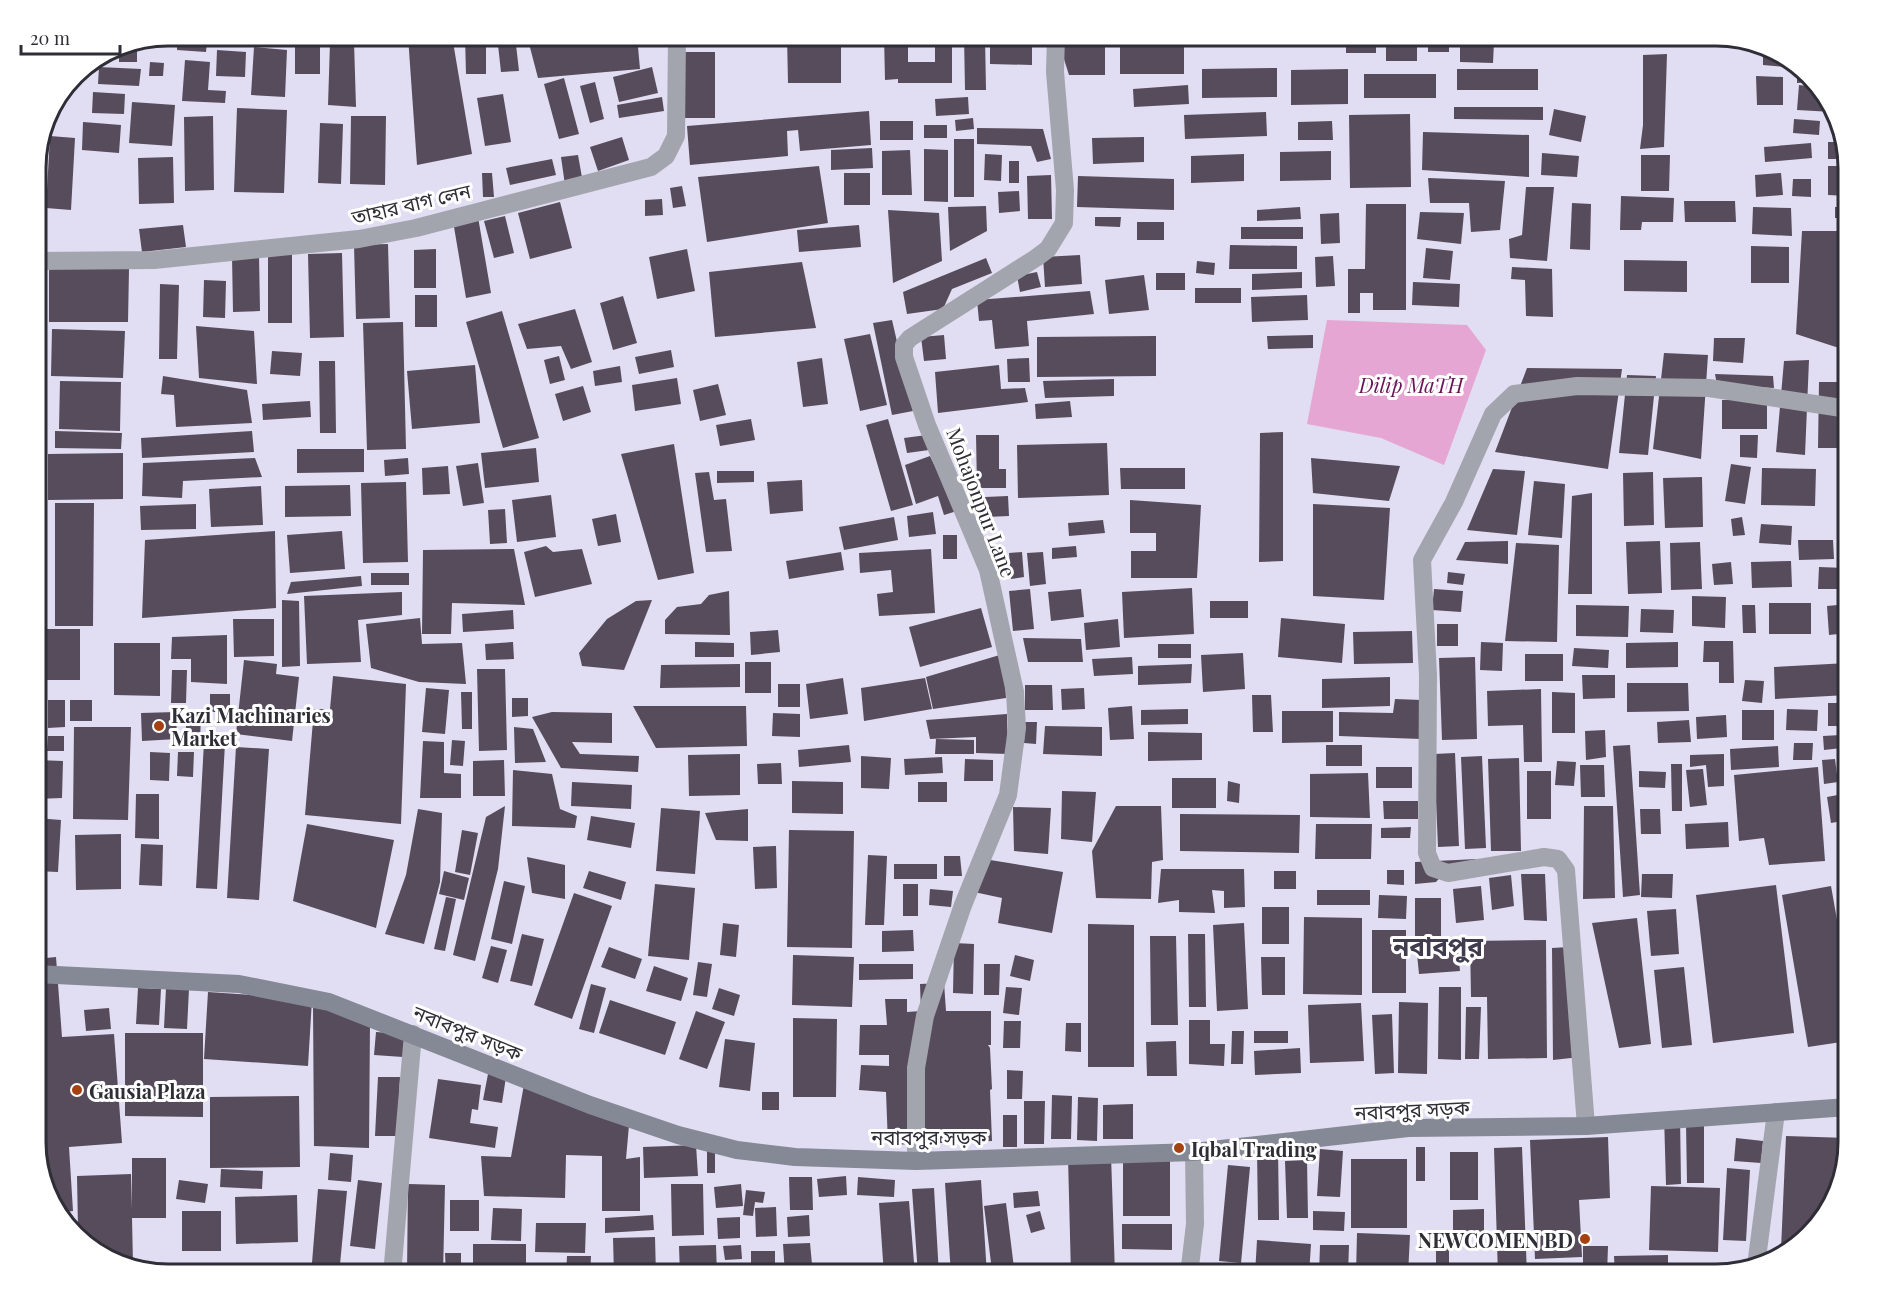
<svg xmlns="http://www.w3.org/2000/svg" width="1884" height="1311" font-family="'Playfair Display','Noto Sans Bengali',serif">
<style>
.green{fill:#e6a6d3}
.building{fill:#574c5b;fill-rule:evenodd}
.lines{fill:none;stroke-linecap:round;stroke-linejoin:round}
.street{stroke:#a3a5ae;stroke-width:18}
.secondary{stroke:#858895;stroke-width:18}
.poi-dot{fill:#a54111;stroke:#fff;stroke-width:2}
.labels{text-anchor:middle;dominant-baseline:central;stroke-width:6;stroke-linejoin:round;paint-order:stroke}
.street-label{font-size:20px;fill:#2f2d36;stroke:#fff}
.park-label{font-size:20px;font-style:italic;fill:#661255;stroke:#fff}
.poi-label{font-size:20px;font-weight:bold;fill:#2f2d36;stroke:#fff;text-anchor:start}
.district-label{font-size:26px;font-weight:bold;fill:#403c4d;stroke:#fff}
.rim{fill:none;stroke:#2f2d36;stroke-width:3}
</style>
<rect width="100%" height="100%" fill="#e1ddf2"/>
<path class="green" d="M1327 320 1467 325 1486 350 1444 465 1381 438 1307 424Z"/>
<path class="building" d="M408 36H452L472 154 417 165Z
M465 36H486V74H466Z
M497 36H515L519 71 501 72Z
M527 36H637L640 69 538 78Z
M681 36H778L777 39 681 40Z
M787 36H841V83H788Z
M884 36H952V83H898V79L885 80ZM908 42H935V62H908Z
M964 36H985L986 90H965Z
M990 36 1032 37V65L990 64Z
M1105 36V75H1069L1057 37Z
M1272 36H1316V45L1272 46Z
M1346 36H1376V53H1346Z
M1386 36H1417V61H1386Z
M1428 36H1449V52H1428Z
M177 40 207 42 206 52 177 50Z
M1460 40 1494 42 1493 63 1460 62Z
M137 42V62H119V46Z
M354 42 356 107 328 105 330 43Z
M295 44H320V74H295Z
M1184 44V74H1120V45Z
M254 47 287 50 285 97 251 95Z
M217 50 246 52 245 77 216 76Z
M683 52H715V118H683Z
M1667 54 1664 147 1640 149 1643 125V55Z
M1763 55 1788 58 1787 67 1763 65Z
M185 60 210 62 208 90 226 91 225 103 182 101Z
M150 62 164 63 163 76H149Z
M1797 66 1800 70 1812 82 1797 83Z
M99 67 141 69 139 86 98 84Z
M652 67 658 93 619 102 613 77Z
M1277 68V97L1202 98V69Z
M1348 69V104L1291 105V70Z
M1457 69H1538V90H1457Z
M1364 74H1436V98H1364Z
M1756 76 1783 77V105H1757Z
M564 78 579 134 559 139 544 84Z
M595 82 604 119 590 123 580 86Z
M1188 85 1189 104 1134 107 1133 89Z
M1799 85 1816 87 1830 102 1833 112 1797 110Z
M93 92 125 94 124 114 92 113Z
M503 94 511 142 485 146 477 98Z
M662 97 664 111 619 118 617 105Z
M968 97 969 114 936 116 935 99Z
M132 102 175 105 172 146 129 143Z
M1454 107H1543V120L1454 119Z
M237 108 287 110 284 193 234 192Z
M1554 109 1586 116 1581 142 1549 135Z
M869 111 871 145 800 151 798 130 787 131 788 156 690 165 687 126Z
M1266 112 1267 136 1185 139 1184 115Z
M1410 114 1411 187 1350 188 1349 115Z
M213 116 214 190 185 191 184 117Z
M351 116H386L385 185 350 184Z
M973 118 974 129 956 131 955 120Z
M1794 119 1820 121 1819 135 1793 133Z
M880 121H913V140H880Z
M1332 121 1333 140H1298V122Z
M83 122 121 125 119 153 82 150Z
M320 123 343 124 341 184 318 183Z
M924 125H947V138H924Z
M977 128 1043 129 1051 159 1037 162 1031 146 977 144Z
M1423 132 1529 135V177L1422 170Z
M50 136 75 138 71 210 46 208Z
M622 137 629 160 598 171 590 147Z
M1144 137V162L1093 164 1092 138Z
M954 139H974V197H954Z
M1828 142H1841L1846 159H1828Z
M1811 143 1812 158 1765 162 1764 147Z
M872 148 873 168 831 170V150Z
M924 149 948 150V202L924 201Z
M910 150 912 195H882V151Z
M1331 151V180L1280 181V152Z
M1542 153 1579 156 1577 177 1541 175Z
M985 154 1002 155 1001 181 984 180Z
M1244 154V181L1191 183V156Z
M578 155 583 183 565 185 561 157Z
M1641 155H1670L1669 191H1641Z
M173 157 174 203 139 204 138 158Z
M552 159 556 175 510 185 506 168Z
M1009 161H1019V183H1009Z
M819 166 828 223 707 242 698 177Z
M1828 166H1848V196L1828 195Z
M482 173H492L494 197H483Z
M844 173H870V205H844Z
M1781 173 1783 195 1756 197 1755 175Z
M1051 175 1052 219H1028L1027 176Z
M1078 176 1174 179V210L1077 207Z
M1428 178 1505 181 1500 230 1471 232 1469 203H1430Z
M1793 179H1811V197L1792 196Z
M682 186 686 206 673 208 670 188Z
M1526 187H1554L1547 261 1510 258 1509 239 1522 235Z
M1019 191 1020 211 999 213 998 192Z
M36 193H43L42 211 36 210Z
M1621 196 1674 198 1673 222H1642L1641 230H1620Z
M662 199 663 215 645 216V200Z
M1684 201H1735L1736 222H1685Z
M560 202 572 248 530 259 518 213Z
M1572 203 1591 204 1590 250 1570 249Z
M1366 204H1406V310H1373V293H1360V313H1348V269H1365Z
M986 206 987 231 950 251 948 207Z
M1300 207 1301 219 1257 221V210Z
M1753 207 1791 208 1792 236 1752 234Z
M1835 207H1848V218H1835Z
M888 210 939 213 942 261 893 283Z
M1420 212 1464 213 1461 244 1417 239Z
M1339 213 1340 243 1321 244 1320 214Z
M505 216 514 253 494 258 484 221Z
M478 217 491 293 466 298 453 221Z
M1095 217H1121L1120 227 1095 226Z
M1137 222H1164V240H1137Z
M183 225 186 247 142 252 139 229Z
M859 225 861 247 799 252 797 230Z
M1241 227H1303V239H1241Z
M1802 231H1844L1842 349 1796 334Z
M388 244 390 318 356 319 354 245Z
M1230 245 1297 246V269H1229Z
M1751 246 1789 247V283H1751Z
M1426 248 1453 251 1450 280 1423 278Z
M436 249V288H414V250Z
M687 249 695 291 657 299 649 257Z
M268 252H292V323H268Z
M342 253 344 337 310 338 308 254Z
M259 255 260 311 233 312 232 256Z
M1080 255 1082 284 1045 287 1043 257Z
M1333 256 1335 286 1316 287 1315 257Z
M986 258 992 273 952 289 943 309 907 314 903 292Z
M1624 260 1687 261V292L1624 291Z
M1197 261 1215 263 1214 275 1196 273Z
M802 262 816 328 715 337 709 272Z
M1512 267 1552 269 1553 317 1526 316 1525 280 1511 279Z
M49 268 129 269 128 322H49Z
M1037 272 1041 287 1020 292 1017 276Z
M1302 272V288L1252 290V274Z
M1156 273H1185V290H1156Z
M1144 275 1149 310 1109 314 1105 280Z
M204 280 226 281 225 318 203 317Z
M1413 282 1460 284 1459 307 1412 305Z
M160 284 179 285 177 359H159Z
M1195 288H1241V303H1195Z
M1090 291 1094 314 1027 321 1029 346 995 349 992 320 979 321 977 300Z
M415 295H437V327H415Z
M1307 295 1308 320 1252 322 1251 297Z
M623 296 637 343 613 350 600 303Z
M575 309 592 362 571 369 561 346 527 349 518 324Z
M502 311 539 438 503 448 466 322Z
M892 320 913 411 892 415 873 323Z
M403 322 406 449 367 450 363 323Z
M196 326 254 331 257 384 199 378Z
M52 329 125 331 123 378 51 376Z
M870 334 887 405 860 411 844 339Z
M944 335 946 359 924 361 921 337Z
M1313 335V348L1268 349 1267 336Z
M1156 336V376L1037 377V337Z
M1714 338H1745L1743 363 1713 361Z
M671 350 674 367 639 374 635 357Z
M272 351 302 353 300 376 270 374Z
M1664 353 1708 355 1701 459 1653 449Z
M559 356 565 380 550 384 544 360Z
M822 358 828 404 803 407 797 362Z
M1029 358 1030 382H1008L1007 359Z
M1809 360 1805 455 1776 452 1784 361Z
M319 361H335L336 433H320Z
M475 365 480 423 412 429 407 371Z
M999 365 1001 389 1025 388 1028 402 938 413 935 372Z
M620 366 622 382 595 386 593 371Z
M1527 368 1622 369 1608 469 1495 452Z
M1715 374 1773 376 1774 388 1717 385Z
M1627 375 1656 376 1648 455 1619 453Z
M163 376 247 390 252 423 176 427 174 395 161 394Z
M677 378 681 404 635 411 632 385Z
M1114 379V396L1045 398 1043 381Z
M60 381 121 382 120 431 59 429Z
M1819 382H1842L1841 448H1818Z
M718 384 726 415 700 421 693 390Z
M583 386 591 412 563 421 555 394Z
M1767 399V429H1722V400Z
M310 401 311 417 263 420 262 404Z
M1070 401 1072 417 1036 419 1035 404Z
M751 419 755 440 720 446 716 425Z
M888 419 913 505 891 511 866 425Z
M55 431 122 433 121 449 55 448Z
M252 431 254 452 142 458 141 438Z
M1283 432V561L1259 562 1260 433Z
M927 435 929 450 907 453 904 438Z
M976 435H999V469H1006V488H977Z
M1740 435H1758L1757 458 1740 457Z
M1107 443 1109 495 1018 498 1017 445Z
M674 444 694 573 658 580 621 454Z
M536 448 539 482 485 488 481 453Z
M297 449H364V472L297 473Z
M123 453V499L48 500V454Z
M930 456 957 511 944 515 938 496 916 504 905 465Z
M255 458 262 477 183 481 182 498 142 496 143 463Z
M408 458 409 474 385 476 384 460Z
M1311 458 1400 466 1389 501 1313 493Z
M478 463 484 503 463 506 456 466Z
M1731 464 1751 467 1745 504 1725 501Z
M448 466 450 494 423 495 422 468Z
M1120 468H1185V489H1121Z
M1762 468 1816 469 1815 506 1761 505Z
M1493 469 1525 471 1517 535 1467 530Z
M717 471H754V482L717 483Z
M709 472 714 500 726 499 732 551 706 552 695 473Z
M1653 472 1654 525 1624 526 1623 473Z
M1702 477 1703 527 1665 528 1663 478Z
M802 480 803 511 770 514 767 482Z
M1534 481 1565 484 1562 538 1528 535Z
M406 482 408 562 363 563 361 483Z
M350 485 351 516 285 517V486Z
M261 486 263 525 211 527 209 489Z
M1840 486 1848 487V540L1837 539Z
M1592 493V594H1568L1572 496Z
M551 495 556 537 517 542 512 500Z
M1008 496 1009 516 986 517 985 497Z
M1130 500 1201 505 1197 578H1131V551H1156V533H1130Z
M55 503H94L93 626H55Z
M196 504V529L141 530 140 506Z
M1313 504 1390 508 1384 600 1313 596Z
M505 509 507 543 490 544 488 510Z
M933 512 936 534 909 537 907 516Z
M616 514 621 542 598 546 592 519Z
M894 517 898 540 844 550 839 527Z
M1742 517 1745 535 1733 536 1731 519Z
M1103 520 1105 533 1069 536 1068 523Z
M1761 524 1792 526 1791 545 1759 543Z
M275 531 276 608 142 618 145 540Z
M342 531 345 569 290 573 287 535Z
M943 535H957V559H943Z
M1798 540H1833L1834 559 1799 560Z
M1508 541V564L1456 560 1465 542Z
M1660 541 1662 593 1628 594 1626 542Z
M1700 542 1702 589 1671 590 1670 543Z
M1516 543 1559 545 1557 642 1505 641Z
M546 546 553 552 582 549 592 584 535 597 524 552Z
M1076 546 1077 557 1052 559V548Z
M514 549 525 605 452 603 451 634H422L423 550Z
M931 549 935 613 879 616 877 594 893 592 891 570 860 573 859 553Z
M841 552 844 570 789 579 786 561Z
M1022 552 1024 577 1011 579 1009 553Z
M1043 552 1046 584 1030 586 1027 553Z
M1791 561 1792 587 1752 588 1751 562Z
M1731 562 1733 584 1714 585 1712 564Z
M1819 567 1845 568 1844 589H1818Z
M1448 572 1465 574 1463 585 1447 583Z
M371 573H409V585H371Z
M361 576 362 586 287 594 291 582Z
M1192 588 1194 634 1124 638 1122 592Z
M1030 589 1034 629 1013 631 1009 591Z
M1081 589 1084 617 1051 621 1048 592Z
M1434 589 1463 591 1461 612 1432 610Z
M729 591 730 635 665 634V620L677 607 701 604 709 595Z
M402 592V615L358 620 361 662 307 664 304 596Z
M1692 596 1726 597 1725 628 1692 626Z
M282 600 299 601 300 666 282 667Z
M652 600 624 670 582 666 579 653 607 619 636 601Z
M1210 601H1248V618H1210Z
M1769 603H1811V634H1769Z
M1848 604V633L1829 635 1827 606Z
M1576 605 1629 606 1628 637 1576 636Z
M1742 605H1755L1756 633H1743Z
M981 608 992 647 920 667 909 627Z
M1641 609 1674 610 1673 633 1640 632Z
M513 610 514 629 463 632 462 614Z
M420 618 422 644 462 643 466 684 419 682 371 668 366 624Z
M1281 618 1345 624 1342 663 1278 657Z
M233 619H274V656L234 657Z
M1118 619 1120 647 1086 650 1084 623Z
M1437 624H1458V646H1437Z
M36 629H80V680H36Z
M778 630 780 652 751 655 750 632Z
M1412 631 1413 663 1354 664 1353 632Z
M227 635V684L191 682V659H171L172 637Z
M1023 638 1081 639 1083 662H1028Z
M1704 641H1733L1734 683H1719V662H1703Z
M513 642 514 659 486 660 485 644Z
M695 642 734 643V657H695Z
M1481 642 1503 643 1502 671 1480 670Z
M1678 642V667L1626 668V643Z
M114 643H160V696L114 695Z
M1158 644H1191V658H1158Z
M1574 648 1609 650 1608 668 1572 666Z
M1243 653 1245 689 1203 692 1201 655Z
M1003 654 1006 698 933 709 926 677Z
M1525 654H1563V681H1525Z
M1132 657 1133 674 1094 676 1092 659Z
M1475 657 1477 739 1442 740 1439 658Z
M244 660 277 664 276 674 299 677 292 741 236 734Z
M745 662H771V693H745Z
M1848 663V695L1775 699 1774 667Z
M740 664V687L660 688 661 665Z
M1192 664 1191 683 1138 685V666Z
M477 669H505L507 750 479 751Z
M172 670H187L186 703H171Z
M1582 675H1615V698L1583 699Z
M333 676 406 684 401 824 305 815 314 709H330Z
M1390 677V706L1322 708V679Z
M843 678 848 714 810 719 806 684Z
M925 678 932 709 864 721 861 688Z
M1745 680 1764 681 1762 703 1742 701Z
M1627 683H1688L1689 711 1627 712Z
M778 684H800V707H778Z
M1025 685H1052L1053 710H1025Z
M426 688 449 690 445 734 422 732Z
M1084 688 1085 709 1062 710 1061 689Z
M1541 689 1542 762H1524L1523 725 1488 726 1487 691Z
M461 692H472V729H462Z
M1552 692 1575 693V733H1552Z
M210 694H230V712H210Z
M1252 695H1271L1273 732H1253Z
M512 698H528V716L512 717Z
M1395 699 1422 700 1421 739 1339 736V712L1393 713Z
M48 700H65V727L48 728Z
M70 700H92V721H70Z
M1828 703H1848V726H1828Z
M633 706H746L747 746 656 748Z
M1132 706 1134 739 1110 740 1108 708Z
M1188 709V724L1141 725V710Z
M1787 709 1818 710 1817 731 1786 730Z
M1742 710H1774V740H1742Z
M1282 711H1333V742L1282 743Z
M176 712 177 739 142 741 141 713Z
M552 712 612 713V743L572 742 580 754 639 756 638 772 561 768 532 717Z
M186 713H201L200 743H186Z
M773 713 800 714V737L772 736Z
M1007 714 1008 754 976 753V737L930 739 926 720Z
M1726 715 1727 737 1697 739 1696 717Z
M1689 720 1691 742 1658 743 1657 722Z
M1025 722H1037L1036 744 1024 743Z
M1045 726 1102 727V756L1043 754Z
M74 727H131L128 820 73 819Z
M514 727 533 729 546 762 515 763Z
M1605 730 1606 757 1586 760 1585 731Z
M1148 732 1202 733V760L1148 761Z
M1841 735 1842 748 1824 750 1823 736Z
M48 736H64V751H47Z
M936 739 974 740V754H935Z
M452 740 465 741 463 766 450 765Z
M423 741 444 742V773L461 774V798H420Z
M204 742 225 743 217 889 196 888Z
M1794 743H1813L1812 760H1793Z
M849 745 851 762 799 767 798 750Z
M1326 745H1362V766H1326Z
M1630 745 1640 895 1623 897 1613 746Z
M1778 746 1779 767 1731 770 1730 749Z
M236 747 269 749 259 900 227 898Z
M150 752 170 753 169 781 150 780Z
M178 752H194L193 777 177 776Z
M1455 753 1459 846 1438 847 1434 754Z
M740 754V795L689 796 688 755Z
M1724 754V786L1708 787 1706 765 1690 767V755Z
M861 756 891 758 889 789 861 788Z
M1482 756 1486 848 1465 849 1461 757Z
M942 757 943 773 905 775 904 759Z
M1519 758 1521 851H1491L1488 759Z
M965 759 993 760V781H964Z
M1835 759 1838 782 1824 784 1822 760Z
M36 760 63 761 62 798 36 799Z
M504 760 505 796H473V761Z
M1557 761 1576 762 1574 786 1555 785Z
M781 763 782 784H758L757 764Z
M1671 764H1682V811H1672Z
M1580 765H1604L1605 797H1581Z
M1376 767H1412V788H1376Z
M1818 767 1825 861 1769 865 1764 838 1739 841 1734 775Z
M1703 769 1707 805 1690 807 1686 770Z
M513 770 552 774 560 809 577 816 575 828 512 826Z
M1527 771H1551V819H1527Z
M1639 771 1666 772 1665 788 1639 787Z
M1368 773 1370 818 1310 817V774Z
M1172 778H1216V808H1172Z
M792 781 843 782V814L792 813Z
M1228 781 1240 784 1239 803 1227 801Z
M572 782 632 785 631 809 571 806Z
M918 782H947V802H918Z
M1062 791 1096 792 1092 842 1061 839Z
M1848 793V820L1831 823 1827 797Z
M136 794H159V839L135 838Z
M1383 801H1418V819H1384Z
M505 806 498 869 475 961 453 955 486 817Z
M1116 806H1161L1163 860 1152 862 1151 899 1096 898 1092 851Z
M1584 806H1613L1615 898 1583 899Z
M1013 807 1051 808 1048 854 1014 851Z
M661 808 700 811 695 874 656 871Z
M418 809 442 813 440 882 424 944 385 934 406 875Z
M748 809V841L716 840 705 813Z
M1640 809H1660L1661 834H1641Z
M1180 814 1300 815 1299 853 1180 851Z
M591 816 635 823 631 848 587 840Z
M36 818 61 820 58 872 36 871Z
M1728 822 1729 847 1686 849 1685 824Z
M307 824 394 840 376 928 293 901Z
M1316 824H1372L1371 859H1315Z
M1848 826V842L1840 843 1839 828Z
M1411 827 1410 838H1381V828Z
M462 830 478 833 470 875 455 872Z
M789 830 854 831 852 948 787 947Z
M121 834V889L76 890 75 835Z
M141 844 163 845 162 886 139 885Z
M776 846 777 888 755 889 753 847Z
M1848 848V877H1843L1838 850Z
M868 855 887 856 884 925H865Z
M944 856H960L962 876H944Z
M527 857 565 865V899L532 893Z
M984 859 1063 872 1052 933 998 923 1002 898 974 892Z
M1477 859 1443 874 1436 882 1415 884V862Z
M894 864H937V879H894Z
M1161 869H1244L1245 907 1224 908V891L1212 890 1215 913 1179 912V900L1158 903Z
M1387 870H1404V885L1387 884Z
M444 871 469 878 464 900 439 894Z
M589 871 626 882 621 900 583 888Z
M1274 871H1296V889H1274Z
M1521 874H1545L1547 921 1524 920Z
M1642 874H1673L1672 898 1641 897Z
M1511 875 1514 906 1492 910 1489 878Z
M504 881 525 886 512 944 491 939Z
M655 884 695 888 689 960 648 956Z
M903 884H918V916H903Z
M1776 885 1794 1033 1713 1043 1696 895Z
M1481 886 1484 920 1456 923 1453 889Z
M1831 886 1848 982V1041L1808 1047 1782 895Z
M1848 886V933H1847L1840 887Z
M930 889 953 891 951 907 929 905Z
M1317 890H1370V905H1317Z
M574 893 612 906 572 1019 534 1005Z
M1379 895 1407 896 1406 919 1378 918Z
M446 897 456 899 445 951 434 949Z
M1415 898H1441V947H1415Z
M1262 907H1289V944H1262Z
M1676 909 1679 954 1651 956 1647 911Z
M1304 917 1362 918V995L1303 994Z
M1637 918 1651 1044 1619 1048 1592 923Z
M723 923 739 925 736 957 720 955Z
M1244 923 1248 1009 1217 1011 1213 925Z
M1088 924 1134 925V1067H1088Z
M913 930 914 951 882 952V931Z
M1372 930H1406V993H1372Z
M522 934 544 939 532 986 510 981Z
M1188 934H1205L1206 1007H1189Z
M1150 936H1176L1178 1025H1151Z
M1546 940 1547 1058 1488 1059 1487 997H1471L1470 941Z
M954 943 974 944 973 994 953 993Z
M491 946 507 950 498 983 482 978Z
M609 947 642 959 635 979 601 967Z
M1569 947 1580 1057 1553 1060 1552 948Z
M1458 951 1460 971 1419 974 1417 954Z
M793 955 854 957 852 1007 792 1005Z
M1015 955 1034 960 1030 981 1010 976Z
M56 957 62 1037 114 1034 122 1143 69 1147 73 1211 57 1213 54 1209 36 1151V959Z
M1261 957H1285V995H1262Z
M698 962 712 964 707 997 693 995Z
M859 964H913V979L859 980Z
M984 964H1000L999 995H984Z
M654 966 688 978 681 1001 646 991Z
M1684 967 1692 1045 1662 1048 1654 970Z
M944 983 946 1011H991V1045H988L990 1048 992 1089 990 1090 992 1141 888 1145 886 1092 859 1090 861 1065 889 1066V1055H859L860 1025H887L885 999H907V1012L921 1011 920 984Z
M591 984 606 988 594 1033 579 1029Z
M1006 987 1022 988 1019 1015 1003 1013Z
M1439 987H1461V1060L1438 1059Z
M138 988 161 989 159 1025 136 1024Z
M166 988 189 989 187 1029 164 1028Z
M719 988 740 995 734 1016 712 1009Z
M208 992 312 999 308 1066 204 1059Z
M610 1000 676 1022 665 1055 599 1033Z
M1399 1002 1428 1003 1427 1074 1398 1073Z
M1361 1003 1364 1061 1310 1063 1308 1005Z
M313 1004 370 1022 369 1148 314 1146Z
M1466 1007H1481L1479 1059H1465Z
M109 1008 111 1029 86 1031 84 1010Z
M696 1011 725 1022 707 1069 679 1059Z
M1392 1014 1394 1073 1375 1074 1372 1015Z
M793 1018 837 1019 836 1097H793Z
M1189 1020H1210V1044H1225L1224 1066 1189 1064Z
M1004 1021H1021L1020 1048H1003Z
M1066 1023H1081V1052L1065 1051Z
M1232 1031H1244L1243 1064H1231Z
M1254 1031H1288V1043H1254Z
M376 1032 406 1034 403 1057 374 1055Z
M125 1033H203V1117L125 1116Z
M725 1039 755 1043 750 1091 719 1087Z
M1176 1041 1177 1076H1147L1146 1042Z
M1300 1048 1301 1073 1255 1075 1254 1051Z
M1007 1070 1023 1071 1022 1099H1007Z
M488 1074 506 1077 502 1103 483 1100Z
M378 1077H400L397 1136H375Z
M438 1079 481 1085 478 1110 472 1109 470 1123 498 1127 495 1148 429 1138Z
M525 1079 629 1125 626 1159 640 1157V1211H602V1156L566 1155 565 1198 484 1196 481 1156 511 1157Z
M762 1092H779V1110H762Z
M1052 1095 1072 1096 1071 1139H1051Z
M299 1096 300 1167 210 1168V1097Z
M1078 1097 1098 1098 1097 1141 1077 1140Z
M1024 1101H1045L1044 1144H1024Z
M1133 1104V1139H1103V1105Z
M1003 1115H1017V1147H1003Z
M1664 1115H1680L1681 1184 1666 1185Z
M1704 1122V1183H1687L1686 1123Z
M1786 1136 1848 1138 1831 1200 1825 1199 1824 1218 1788 1249H1781Z
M1608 1137 1610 1198 1579 1200 1582 1257 1535 1259 1530 1140Z
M1736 1138 1763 1141 1761 1163 1734 1161Z
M696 1145 698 1176 644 1178 643 1147Z
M1416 1147H1425V1181H1416Z
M1522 1147 1527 1275H1498L1494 1148Z
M1278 1148 1279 1220H1258L1257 1149Z
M1320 1149 1343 1151 1340 1197 1317 1196Z
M707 1151H715V1173H707Z
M1450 1152H1478V1200H1450Z
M330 1153 353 1155 351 1182 328 1180Z
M1123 1153H1170V1216H1123Z
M1111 1155 1115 1274 1071 1275 1068 1157Z
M132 1158H166V1218H132L133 1264 95 1253 73 1229H78L77 1176 131 1174 132 1209Z
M1351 1159H1407V1228H1351Z
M1307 1160 1308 1218H1287L1285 1161Z
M1228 1165 1250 1167 1241 1263 1219 1261Z
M1727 1168 1750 1170 1746 1241 1723 1240Z
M221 1169 263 1171 262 1189 220 1187Z
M846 1176 847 1195 819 1197 817 1179Z
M789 1177H812L813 1210H790Z
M858 1177 895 1180 894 1197 857 1195Z
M179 1180 208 1184 205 1203 176 1199Z
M358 1180 382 1183 375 1249 350 1246Z
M981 1180 987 1275H951L945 1183Z
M408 1184 445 1185 443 1275H407Z
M671 1184H703L704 1235 672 1236Z
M741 1184 743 1206 716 1208 714 1187Z
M1651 1186 1720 1188 1718 1252 1649 1250Z
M934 1188 939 1275H918L912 1189Z
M318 1189 347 1191 339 1275H311Z
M746 1190 765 1192 763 1203 755 1202 753 1216 743 1215Z
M1038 1191 1040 1206 1014 1208 1013 1193Z
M297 1195 298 1242 236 1244 235 1197Z
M450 1200H479V1231H450Z
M909 1201 915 1275H884L879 1203Z
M1006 1203 1014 1268 992 1271 984 1206Z
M776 1207 777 1236 756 1237 755 1208Z
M493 1208 522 1209 521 1241 491 1240Z
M1484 1209V1235L1453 1236V1210Z
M182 1211H221V1251H182Z
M1040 1211 1045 1229 1031 1233 1026 1215Z
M1313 1211 1345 1212 1344 1231 1313 1230Z
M653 1215 654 1230 605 1233V1218Z
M809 1215 810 1236 788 1237 787 1217Z
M740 1217V1238L718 1239 717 1218Z
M536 1223H586L585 1253 535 1252Z
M1122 1224H1172V1250L1122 1249Z
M1357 1233 1410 1235 1408 1275H1356Z
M655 1237 656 1275H614L613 1238Z
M1257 1240 1311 1244 1309 1275H1255Z
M1436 1241H1449V1275H1436Z
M810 1243 813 1275H785L783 1244Z
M473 1244H526V1275H473Z
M716 1245 717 1275H680L679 1246Z
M741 1245 742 1259 725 1260 723 1246Z
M1320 1245H1349L1348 1275H1319Z
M1583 1246H1608L1607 1275H1583Z
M751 1251H775V1275H751Z
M445 1253H461V1275H446Z
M1668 1255V1275H1615L1614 1256Z
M567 1256H591L590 1275H566Z
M240 1263H301V1275H240Z
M553 1264 556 1275H542L540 1267Z
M193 1266H207V1275H193Z
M352 1266 368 1268 367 1275H350Z
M1534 1266 1573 1268V1275H1534Z
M1673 1266 1728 1268 1727 1272 1716 1275H1673Z"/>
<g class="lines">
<path class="street" d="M36 261 154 260 359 239 416 228 651 167 666 156 676 136 677 36
M1586 1126 1566 870 1558 859 1544 857 1448 873 1433 868 1427 853 1428 675 1422 560 1454 502 1493 414 1514 394 1577 386 1709 388 1848 409
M916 1161V1068L925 1016 963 905 1008 795 1017 728 1015 692 988 570 927 425 904 357V345L910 338 1036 258 1048 249 1064 223 1065 190 1055 72 1056 36
M1756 1266 1776 1112
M392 1275 413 1034
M1189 1275 1195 1224 1194 1152"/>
<path class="secondary" d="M36 974 239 984 329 1002 590 1105 678 1135 737 1150 795 1157 916 1161 1194 1152 1408 1128 1586 1126 1848 1107"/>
</g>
<g class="poi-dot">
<circle cx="159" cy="726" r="6"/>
<circle cx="77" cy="1090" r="6"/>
<circle cx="1179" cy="1148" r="6"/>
<circle cx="1585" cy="1239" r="6"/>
</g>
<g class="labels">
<g class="street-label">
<text transform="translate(411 203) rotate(-13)">তাহার বাগ লেন</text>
<text transform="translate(982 502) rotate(69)">Mohajonpur Lane</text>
<text transform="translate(468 1032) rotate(22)">নবাবপুর সড়ক</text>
<text transform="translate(1412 1109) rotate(-3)">নবাবপুর সড়ক</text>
<text x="929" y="1136">নবাবপুর সড়ক</text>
</g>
<g class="park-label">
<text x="1411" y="384">Dilip MaTH</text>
</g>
<g class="poi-label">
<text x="171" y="714">Kazi Machinaries<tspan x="171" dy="23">Market</tspan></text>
<text x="89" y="1090">Gausia Plaza</text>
<text x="1191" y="1148">Iqbal Trading</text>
<text x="1573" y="1239" text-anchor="end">NEWCOMEN BD</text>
</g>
<g class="district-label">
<text x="1438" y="945">নবাবপুর</text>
</g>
</g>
<path d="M0 0H1884V1311H0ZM168 46H1716A122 122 0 0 1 1838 168V1142A122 122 0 0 1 1716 1264H168A122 122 0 0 1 46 1142V168A122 122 0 0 1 168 46Z" fill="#fff" fill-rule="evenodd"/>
<path class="rim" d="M168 46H1716A122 122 0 0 1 1838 168V1142A122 122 0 0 1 1716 1264H168A122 122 0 0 1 46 1142V168A122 122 0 0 1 168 46Z"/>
<path d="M21 45v9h99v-9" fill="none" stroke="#2f2d36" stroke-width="3"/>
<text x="30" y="45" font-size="18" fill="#2f2d36" stroke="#ffffff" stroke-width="4.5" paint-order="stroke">20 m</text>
</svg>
